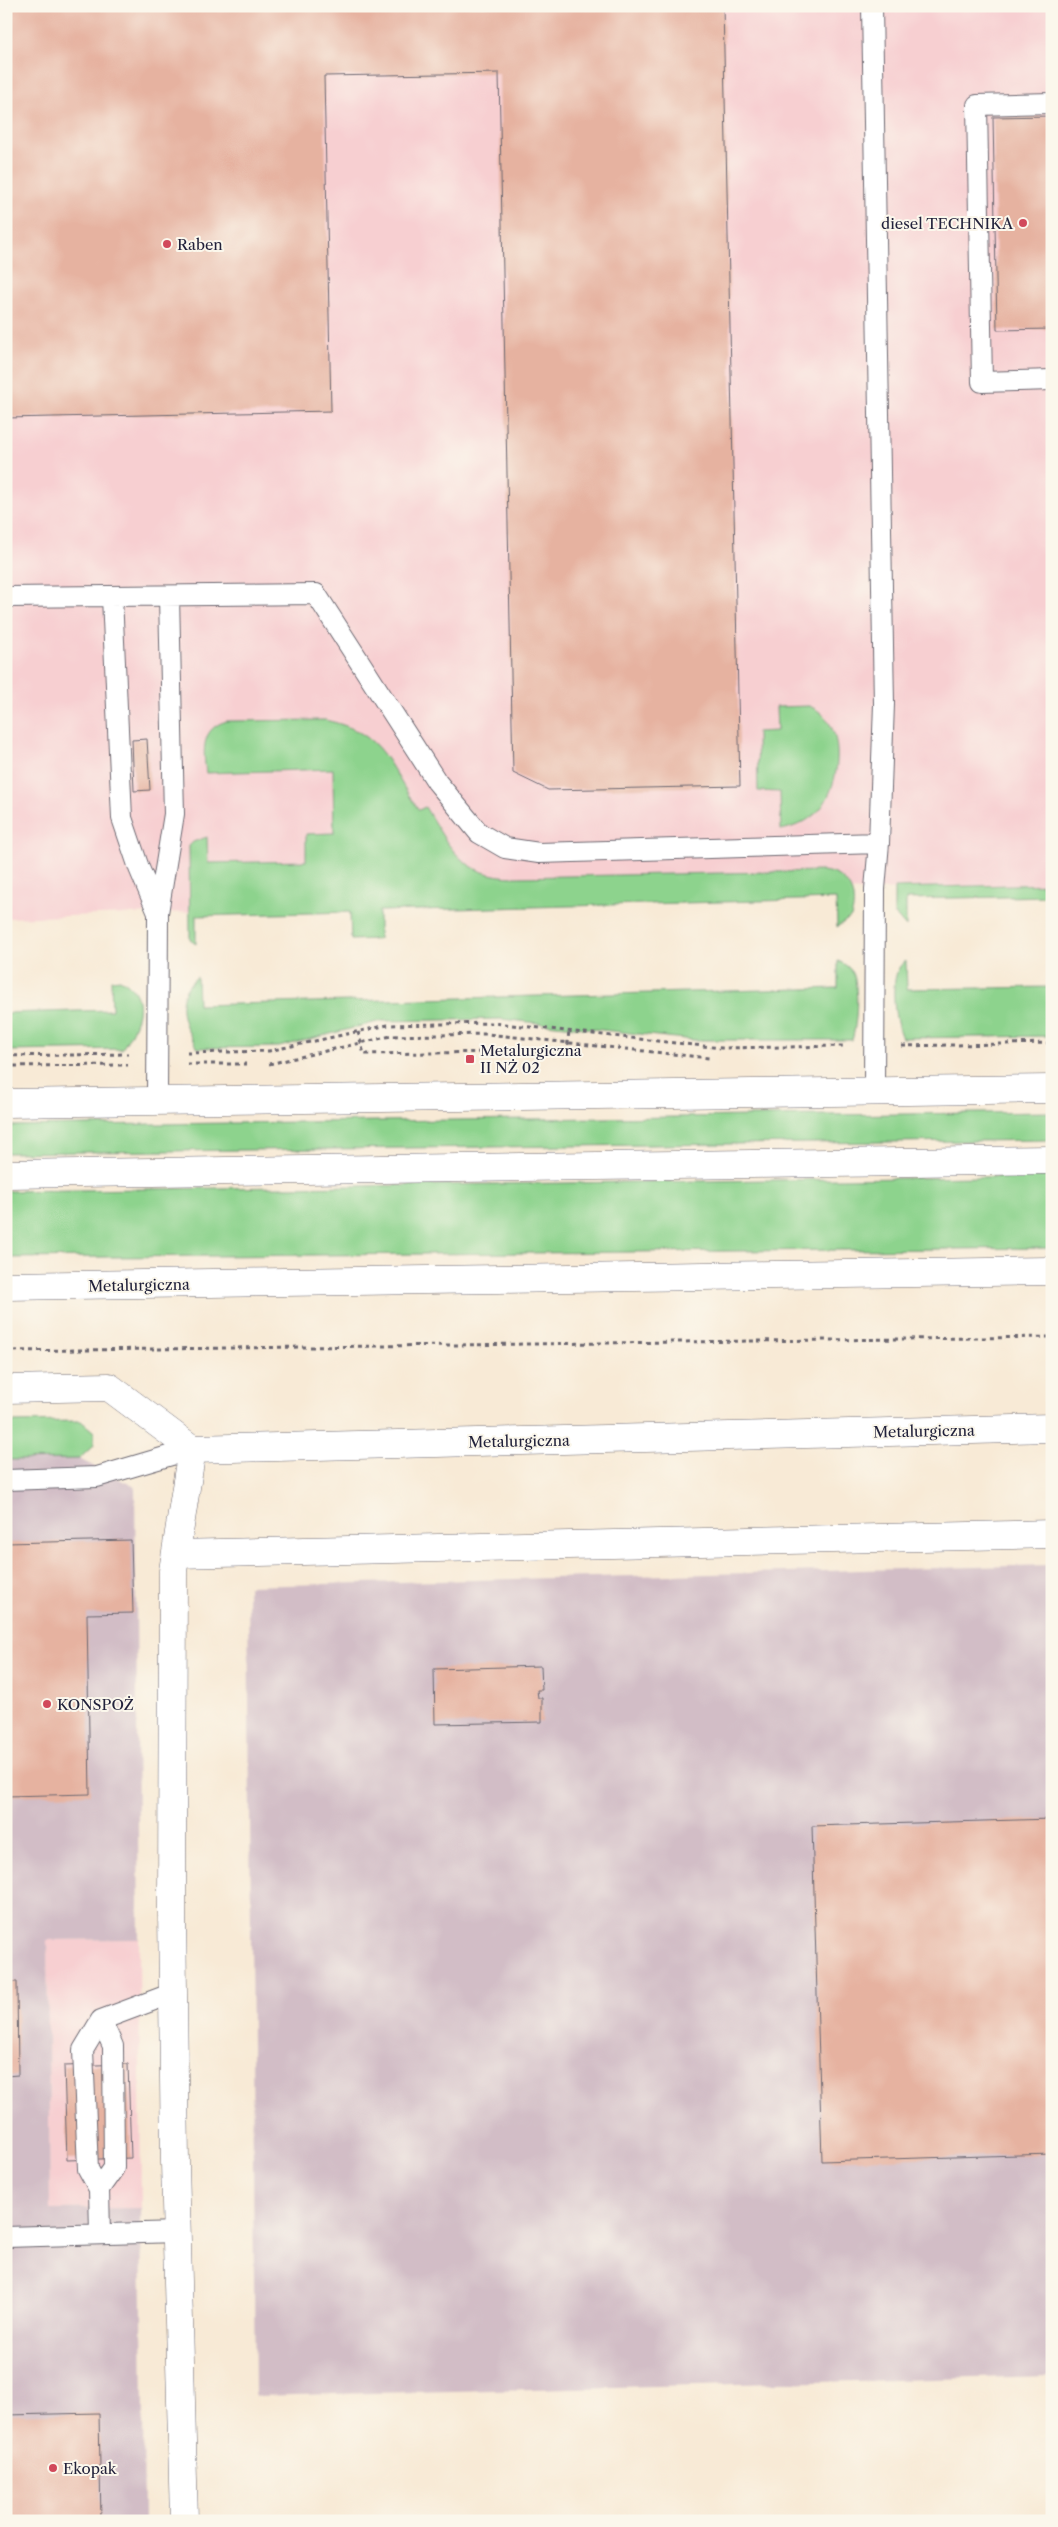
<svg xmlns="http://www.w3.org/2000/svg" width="1058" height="2527" font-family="'Libre Caslon Text',serif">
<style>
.built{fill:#f7cfd1}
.industrial{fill:#d2bdc6}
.green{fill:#8dd38d;stroke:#587a64}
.building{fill:#e6b2a0}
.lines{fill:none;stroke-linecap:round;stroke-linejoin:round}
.lane-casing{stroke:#6d6871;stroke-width:22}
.street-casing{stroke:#6d6871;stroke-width:29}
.secondary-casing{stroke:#6d6871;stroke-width:29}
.path{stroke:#6d6871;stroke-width:3;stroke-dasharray:4 4;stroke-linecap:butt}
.lane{stroke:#fff;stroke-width:20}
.street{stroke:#fff;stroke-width:28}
.secondary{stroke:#fff;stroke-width:28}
.poi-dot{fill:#d1495b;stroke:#fbf7ec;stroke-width:2}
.labels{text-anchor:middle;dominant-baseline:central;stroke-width:4;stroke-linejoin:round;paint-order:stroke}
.poi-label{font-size:15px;fill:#22223b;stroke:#fbf7ec;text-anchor:start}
.street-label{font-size:15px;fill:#22223b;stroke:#fbf7ec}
</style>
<rect width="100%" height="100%" fill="#fbf7ec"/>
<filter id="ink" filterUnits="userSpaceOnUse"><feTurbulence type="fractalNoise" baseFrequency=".02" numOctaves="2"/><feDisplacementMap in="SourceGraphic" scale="10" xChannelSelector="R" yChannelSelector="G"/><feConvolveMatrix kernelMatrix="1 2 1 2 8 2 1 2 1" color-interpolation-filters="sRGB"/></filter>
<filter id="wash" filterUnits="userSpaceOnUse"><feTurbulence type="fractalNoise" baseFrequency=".0096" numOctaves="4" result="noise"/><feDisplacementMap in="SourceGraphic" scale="20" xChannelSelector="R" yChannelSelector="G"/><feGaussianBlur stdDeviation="1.12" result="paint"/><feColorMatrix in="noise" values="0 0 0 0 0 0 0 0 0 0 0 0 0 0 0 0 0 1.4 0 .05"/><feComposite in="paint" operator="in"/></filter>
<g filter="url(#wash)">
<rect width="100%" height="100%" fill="#f8ead6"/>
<path class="built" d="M6 6H1052V884L6 918Z
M139 1939 141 2208 50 2209 47 1940Z"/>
<path class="industrial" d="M79 1459 135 1487 139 1939 47 1940 50 2209 141 2208 144 2521H6V1460Z
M1052 1565V2376L255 2396 248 1586Z"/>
<path class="green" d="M809 706C847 720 842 781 821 808 811 820 796 827 781 830L780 792 758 791 757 732 777 731 776 707Z
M325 720C387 733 387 767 419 810L425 807C450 848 462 877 516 877L823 871C847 874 859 894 851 917L837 927 836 899 379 911V939L351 940 350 912 196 916V944L190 940 189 846 193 842 207 837 208 863 306 861V834L334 833 333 769 206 773C203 750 201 728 227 721Z
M1052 884V896L906 899V927L894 913V888Z
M838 961C845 964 849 967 853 973 859 986 857 1026 852 1040H694L501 1019 381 1021 279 1047 198 1048C182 1025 172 997 197 977L198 1005 838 988Z
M906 961 907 989 1052 987V1036L902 1038C894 1022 887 970 906 961Z
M120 979C151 995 137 1026 122 1049L6 1051V1013L112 1010 111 980Z
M1052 1112V1140L6 1153V1126Z
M1052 1176V1248L6 1258V1191Z
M81 1421 94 1432V1445L79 1459 6 1460V1422Z"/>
<g id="blocks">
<path class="building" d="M6 6H723L740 786 548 790 513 773 499 73 324 76 331 411 6 418Z
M1052 116V329L997 330 993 117Z
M147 739 150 790 134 791 132 740Z
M131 1540 133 1613 87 1614 90 1794 6 1796V1543Z
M541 1666 542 1690H537L538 1698H542V1722L435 1724 434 1669Z
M1052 1819V2154L822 2161 812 1826Z
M6 1982H17L18 2075 6 2076Z
M128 2064 131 2158 67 2160 64 2066Z
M99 2413 101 2521H6V2415Z"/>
</g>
</g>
<g filter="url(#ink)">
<use href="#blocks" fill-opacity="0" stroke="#6d6871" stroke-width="1"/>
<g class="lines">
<g class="lane-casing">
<path id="lane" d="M1052 103 977 105 982 382 1052 380
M6 597 316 594 437 782 479 833 505 848 539 853 879 843 884 704 872 6
M112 597 122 818 139 868 158 913
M874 1092 875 889 879 843
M157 1101 158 913 174 814 169 597
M6 1480 97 1477 192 1449
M99 2189 114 2168 113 2046 101 2020
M100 2234 99 2189 88 2169 83 2050 101 2020 173 1993
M6 2237 177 2232"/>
</g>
<g class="street-casing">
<path id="street" d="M6 1389 109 1387 192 1449 1052 1428
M176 1554 1052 1534
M184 2521 175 2162 172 1908 173 1571 192 1449"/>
</g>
<g class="secondary-casing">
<path id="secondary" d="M6 1103 1052 1089
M6 1174 1052 1160
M6 1286 1052 1271"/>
</g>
<path class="path" d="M358 1032 364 1054 567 1051 569 1030
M902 1046 1052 1043
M187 1053 269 1051 388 1025 494 1023 721 1048 846 1046
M6 1056 128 1054
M187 1064H246
M269 1064 391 1036 487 1034 709 1058
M6 1066 128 1065
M6 1351 1052 1337"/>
<use href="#lane" class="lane"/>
<use href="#street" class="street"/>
<use href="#secondary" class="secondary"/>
</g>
</g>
<g class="poi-dot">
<circle cx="1023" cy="223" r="5"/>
<circle cx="167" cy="244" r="5"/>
<rect x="465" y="1054" width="10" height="10" rx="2.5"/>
<circle cx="47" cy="1704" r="5"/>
<circle cx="53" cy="2468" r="5"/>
</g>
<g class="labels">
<g class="poi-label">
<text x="1013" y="223" text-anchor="end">diesel TECHNIKA</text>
<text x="177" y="244">Raben</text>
<text x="480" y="1050">Metalurgiczna<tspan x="480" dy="17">II NŻ 02</tspan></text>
<text x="57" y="1704">KONSPOŻ</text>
<text x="63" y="2468">Ekopak</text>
</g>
<g class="street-label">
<text transform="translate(139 1285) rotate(-1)">Metalurgiczna</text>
<text transform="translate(924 1431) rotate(-1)">Metalurgiczna</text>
<text transform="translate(519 1441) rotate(-1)">Metalurgiczna</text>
</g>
</g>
<rect width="1058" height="2527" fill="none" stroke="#fbf7ec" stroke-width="25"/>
</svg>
